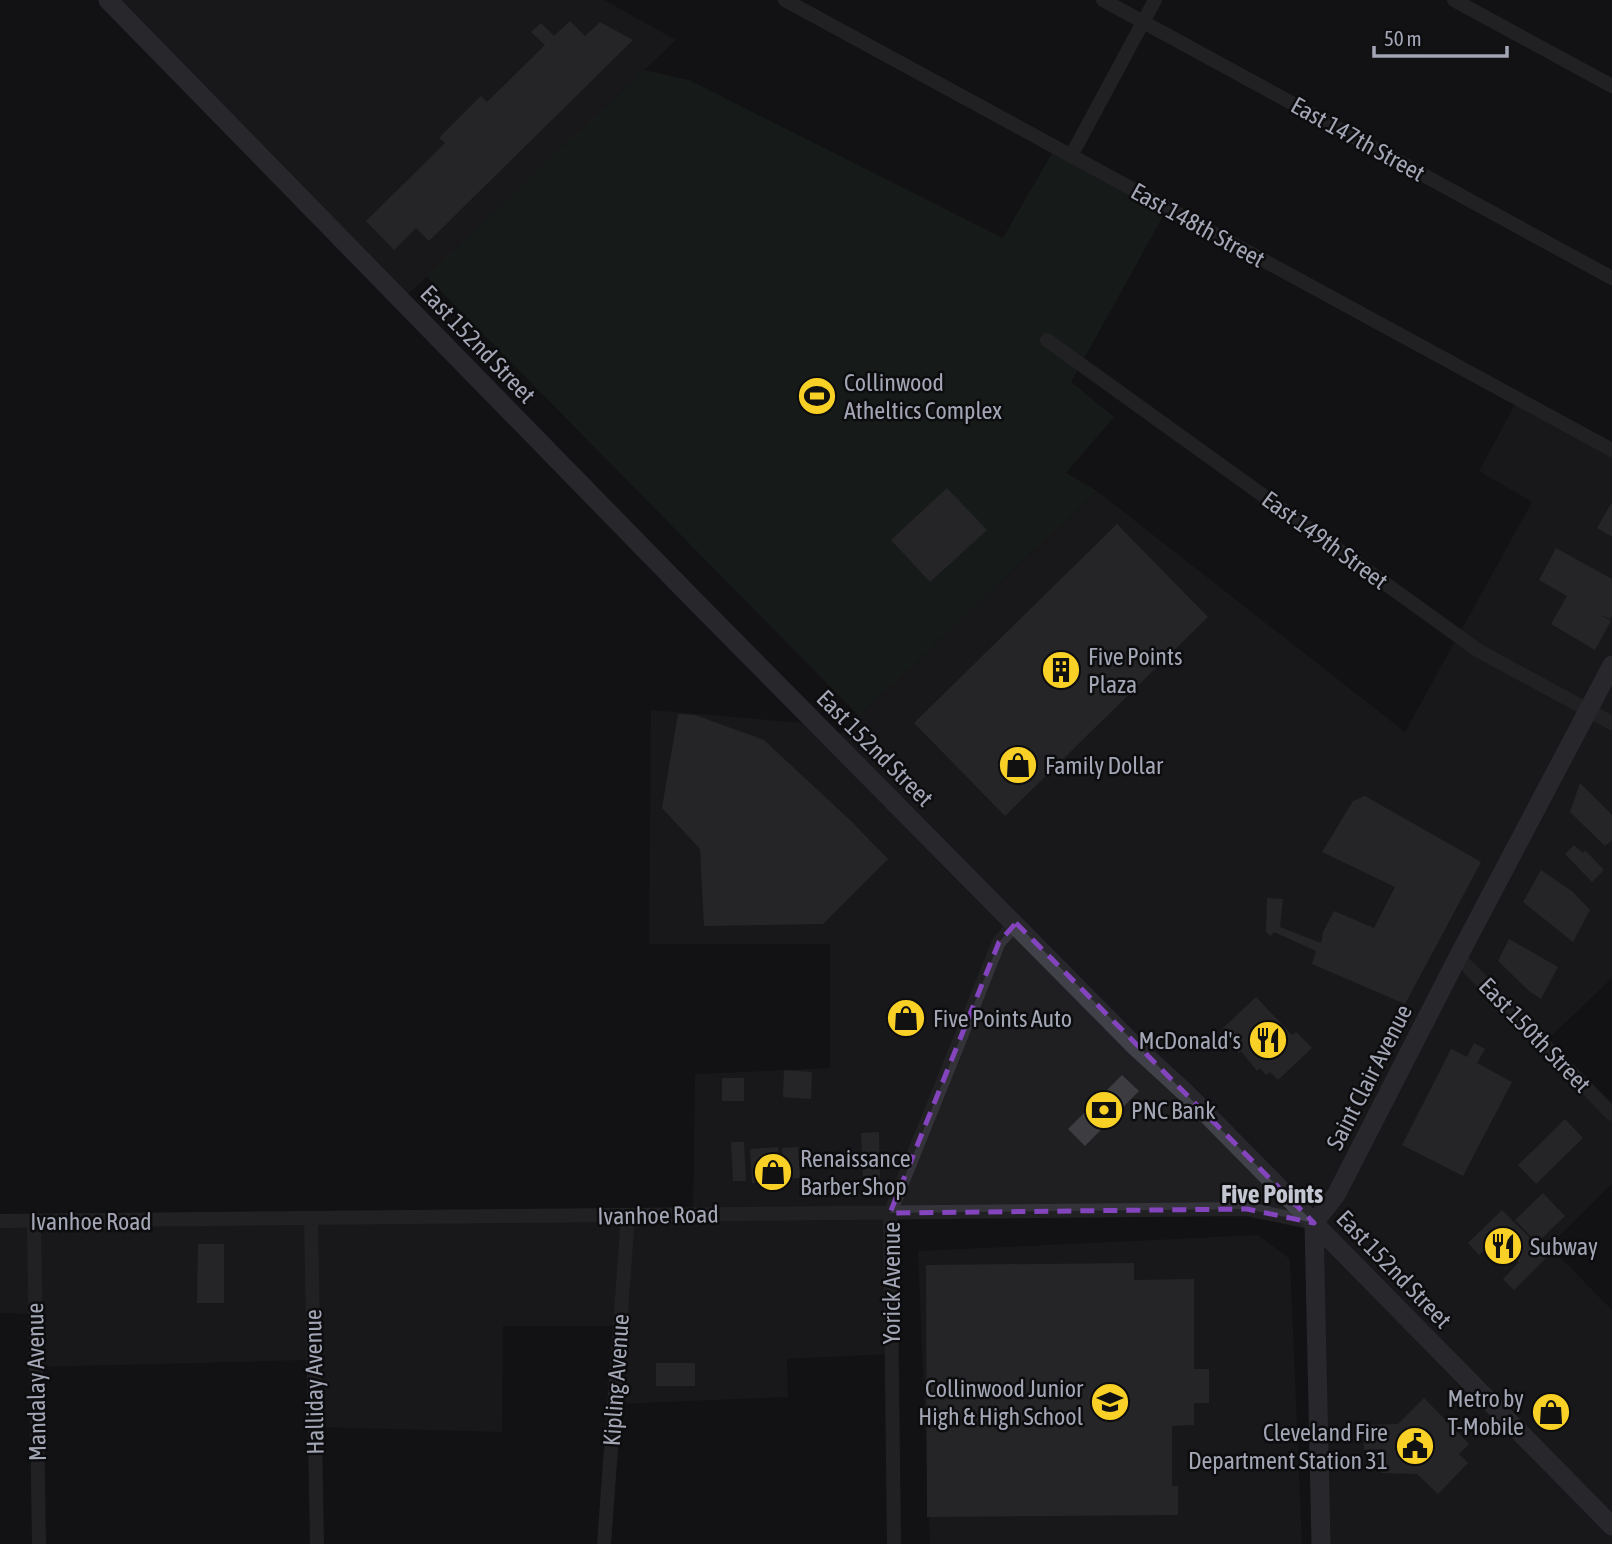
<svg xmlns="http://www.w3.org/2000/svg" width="1612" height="1544" font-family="'Asap Condensed',sans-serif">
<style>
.built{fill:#1f1e21}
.green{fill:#1c241e}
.building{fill:#3c3c41}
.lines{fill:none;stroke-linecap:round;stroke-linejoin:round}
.street{stroke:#333339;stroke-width:14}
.secondary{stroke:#414249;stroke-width:19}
.marked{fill:none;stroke:#8344bd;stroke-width:5;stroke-dasharray:14 9;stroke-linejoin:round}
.labels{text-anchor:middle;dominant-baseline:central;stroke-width:5;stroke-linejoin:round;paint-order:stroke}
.street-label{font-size:24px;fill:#a3a6b5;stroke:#0d0d0f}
.poi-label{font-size:24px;fill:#a3a6b5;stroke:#0d0d0f;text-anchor:start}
.neighbourhood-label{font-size:26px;font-weight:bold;fill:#c4c6d1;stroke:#0d0d0f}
</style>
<rect width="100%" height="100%" fill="#121214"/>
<path class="built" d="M108 0H604L676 40 401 301Z
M1518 399 1612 450V978L1543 1044 1612 1114V1184L1549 1246 1612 1310V1544H1321L1314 1223 1247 1209 890 1213 891 1354 787 1359 788 1397 615 1404 620 1326H503L502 1432 315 1427 313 1360 36 1367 35 1314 0 1313V1221L693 1215 695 1074 830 1068V944H649L651 710 816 724 833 740 1097 491 1405 732 1532 502 1479 471Z
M1258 1235 1290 1259 1302 1544H930L918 1251Z"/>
<path class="green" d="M644 70 689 80 1003 238 1055 148 1167 209 1071 382 1114 417 1066 473 1097 491 859 716 426 276Z"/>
<path class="building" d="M570 21 585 36 600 22 633 40 429 241 416 228 394 250 366 221 445 143 439 138 481 96 487 102 545 45 531 32 541 23 554 36Z
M947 488 987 530 930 582 891 540Z
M1612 502V537L1597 528Z
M1117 524 1208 617 1005 816 914 723Z
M1556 548 1612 579V615L1610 619 1599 614 1611 621 1595 650 1551 624 1567 596 1539 580Z
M678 714 695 715 764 740 851 821 888 859 823 924 704 926 700 849 662 808Z
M1580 783 1612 815V840L1605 846 1570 812Z
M1365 796 1481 862 1405 1004 1312 964 1316 951 1274 932 1271 936 1266 932 1267 898 1283 899 1280 927 1321 943 1323 932 1334 911 1374 928 1395 887 1322 852 1353 801Z
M1574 845 1583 853 1585 850 1604 870 1592 882 1565 854Z
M1541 870 1573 892 1590 910 1573 942 1523 902Z
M1509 939 1558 967 1541 999 1529 991 1498 961Z
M1256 997 1292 1035 1296 1032 1312 1048 1278 1080 1270 1072 1266 1075 1260 1068 1257 1071 1241 1051 1239 1053 1233 1047 1237 1044 1222 1029Z
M1474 1043 1485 1049 1477 1063 1512 1082 1463 1176 1402 1145 1451 1049 1467 1057Z
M784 1070 812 1072 811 1099 783 1097Z
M1122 1075 1139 1091 1085 1146 1068 1129Z
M722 1078H744V1101H722Z
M1565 1119 1583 1138 1536 1184 1518 1165Z
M879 1132 880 1180 863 1181 861 1133Z
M731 1142H744L746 1181H733Z
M778 1147 781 1181 752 1183 750 1149Z
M798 1147 800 1178 784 1179 782 1148Z
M1543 1193 1565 1216 1537 1243 1515 1220Z
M1502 1210 1548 1256 1514 1290 1503 1279 1519 1262 1503 1251 1496 1239 1479 1255 1468 1243Z
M198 1244H224V1303H197Z
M1134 1263V1280L1194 1279V1369H1209V1403H1194V1425L1172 1426V1486H1178V1515L927 1517 926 1265Z
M656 1363H695V1386H656Z
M1554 1396 1569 1411 1555 1424 1541 1409Z
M1424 1398 1469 1444 1459 1454 1468 1463 1438 1494 1417 1474 1381 1473 1382 1449 1364 1450 1363 1425 1398 1424Z"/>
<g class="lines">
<path class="street" d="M785 0 1612 450
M1103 0 1612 278
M1454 0 1612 86
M1071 156 1155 0
M1047 340 1479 651 1612 723
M1458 957 1612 1114
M311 1219 317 1544
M0 1221 1247 1209 1314 1223
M34 1221 39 1544
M604 1544 628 1216
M894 1544 890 1213 999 942 1016 923"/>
<path class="secondary" d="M108 0 696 602 1136 1047 1185 1092 1612 1526
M1321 1544 1314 1223 1336 1195 1458 957 1612 665"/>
</g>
<path d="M0 0H1612V1544H0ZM1016 923 1314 1223 1247 1209 890 1213 999 942Z" fill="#121214" fill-opacity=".55" fill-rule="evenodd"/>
<path class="marked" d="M1016 923 1314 1223 1247 1209 890 1213 999 942Z"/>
<defs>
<g id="stadium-disc" transform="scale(2.0125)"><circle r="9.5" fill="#f9d025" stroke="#0d0d0f"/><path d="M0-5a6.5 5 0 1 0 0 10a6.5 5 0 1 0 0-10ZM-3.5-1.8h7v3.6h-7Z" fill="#111"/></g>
<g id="building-disc" transform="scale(2.0125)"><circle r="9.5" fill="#f9d025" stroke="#0d0d0f"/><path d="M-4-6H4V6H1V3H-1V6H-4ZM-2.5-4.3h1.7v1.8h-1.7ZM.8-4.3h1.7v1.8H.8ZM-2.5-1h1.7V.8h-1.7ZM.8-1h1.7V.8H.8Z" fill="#111"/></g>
<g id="shop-disc" transform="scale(2.0125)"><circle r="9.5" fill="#f9d025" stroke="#0d0d0f"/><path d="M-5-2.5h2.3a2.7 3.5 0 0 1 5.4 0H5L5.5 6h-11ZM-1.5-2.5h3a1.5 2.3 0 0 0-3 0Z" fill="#111"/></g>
<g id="restaurant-disc" transform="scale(2.0125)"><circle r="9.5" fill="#f9d025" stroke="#0d0d0f"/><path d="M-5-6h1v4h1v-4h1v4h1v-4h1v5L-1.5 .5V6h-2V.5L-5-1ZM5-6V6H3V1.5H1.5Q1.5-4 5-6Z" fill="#111"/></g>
<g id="bank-disc" transform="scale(2.0125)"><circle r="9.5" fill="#f9d025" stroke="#0d0d0f"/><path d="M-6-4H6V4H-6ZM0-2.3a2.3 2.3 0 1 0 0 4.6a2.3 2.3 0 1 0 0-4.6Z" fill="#111"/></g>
<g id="school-disc" transform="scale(2.0125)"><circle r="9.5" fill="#f9d025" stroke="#0d0d0f"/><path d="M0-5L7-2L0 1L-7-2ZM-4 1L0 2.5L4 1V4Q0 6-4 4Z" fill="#111"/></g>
<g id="civic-disc" transform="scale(2.0125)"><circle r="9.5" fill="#f9d025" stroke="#0d0d0f"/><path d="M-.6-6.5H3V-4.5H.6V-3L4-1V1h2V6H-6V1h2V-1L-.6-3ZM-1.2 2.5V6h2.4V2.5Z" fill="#111"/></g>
</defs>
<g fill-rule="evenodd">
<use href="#stadium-disc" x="817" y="396"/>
<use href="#building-disc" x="1061" y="670"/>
<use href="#shop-disc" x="1018" y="765"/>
<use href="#shop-disc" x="906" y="1018"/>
<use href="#restaurant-disc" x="1268" y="1040"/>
<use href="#bank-disc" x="1104" y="1110"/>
<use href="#shop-disc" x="773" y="1172"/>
<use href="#restaurant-disc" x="1503" y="1246"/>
<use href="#school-disc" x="1110" y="1402"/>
<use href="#shop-disc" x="1551" y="1412"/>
<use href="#civic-disc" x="1415" y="1446"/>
</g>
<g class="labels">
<g class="street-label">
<text transform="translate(1358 139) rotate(29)">East 147th Street</text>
<text transform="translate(1198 225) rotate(29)">East 148th Street</text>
<text transform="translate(478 344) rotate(46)">East 152nd Street</text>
<text transform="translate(1325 540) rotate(36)">East 149th Street</text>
<text transform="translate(875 748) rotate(45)">East 152nd Street</text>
<text transform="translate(1535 1035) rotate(46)">East 150th Street</text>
<text transform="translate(1369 1077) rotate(-63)">Saint Clair Avenue</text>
<text transform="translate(658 1215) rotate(-1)">Ivanhoe Road</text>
<text x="91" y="1221">Ivanhoe Road</text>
<text transform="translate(1394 1269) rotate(46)">East 152nd Street</text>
<text transform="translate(891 1283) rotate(-90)">Yorick Avenue</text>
<text transform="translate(616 1380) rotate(-86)">Kipling Avenue</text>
<text transform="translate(36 1382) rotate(-91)">Mandalay Avenue</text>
<text transform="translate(314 1382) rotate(-91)">Halliday Avenue</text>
</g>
<g class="poi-label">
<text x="844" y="382">Collinwood<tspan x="844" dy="28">Atheltics Complex</tspan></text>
<text x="1088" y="656">Five Points<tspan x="1088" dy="28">Plaza</tspan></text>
<text x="1045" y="765">Family Dollar</text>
<text x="933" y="1018">Five Points Auto</text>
<text x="1241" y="1040" text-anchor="end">McDonald's</text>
<text x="1131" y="1110">PNC Bank</text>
<text x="800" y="1158">Renaissance<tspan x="800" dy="28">Barber Shop</tspan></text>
<text x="1530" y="1246">Subway</text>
<text x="1083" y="1388" text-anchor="end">Collinwood Junior<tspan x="1083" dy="28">High &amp; High School</tspan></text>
<text x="1524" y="1398" text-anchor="end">Metro by<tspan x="1524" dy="28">T-Mobile</tspan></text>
<text x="1388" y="1432" text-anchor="end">Cleveland Fire<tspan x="1388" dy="28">Department Station 31</tspan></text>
</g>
<g class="neighbourhood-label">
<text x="1272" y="1194">Five Points</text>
</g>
</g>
<path d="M1374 46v10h133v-10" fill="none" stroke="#a3a6b5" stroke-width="3.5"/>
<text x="1384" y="46" font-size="21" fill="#a3a6b5" stroke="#0d0d0f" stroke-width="5" paint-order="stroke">50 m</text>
</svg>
